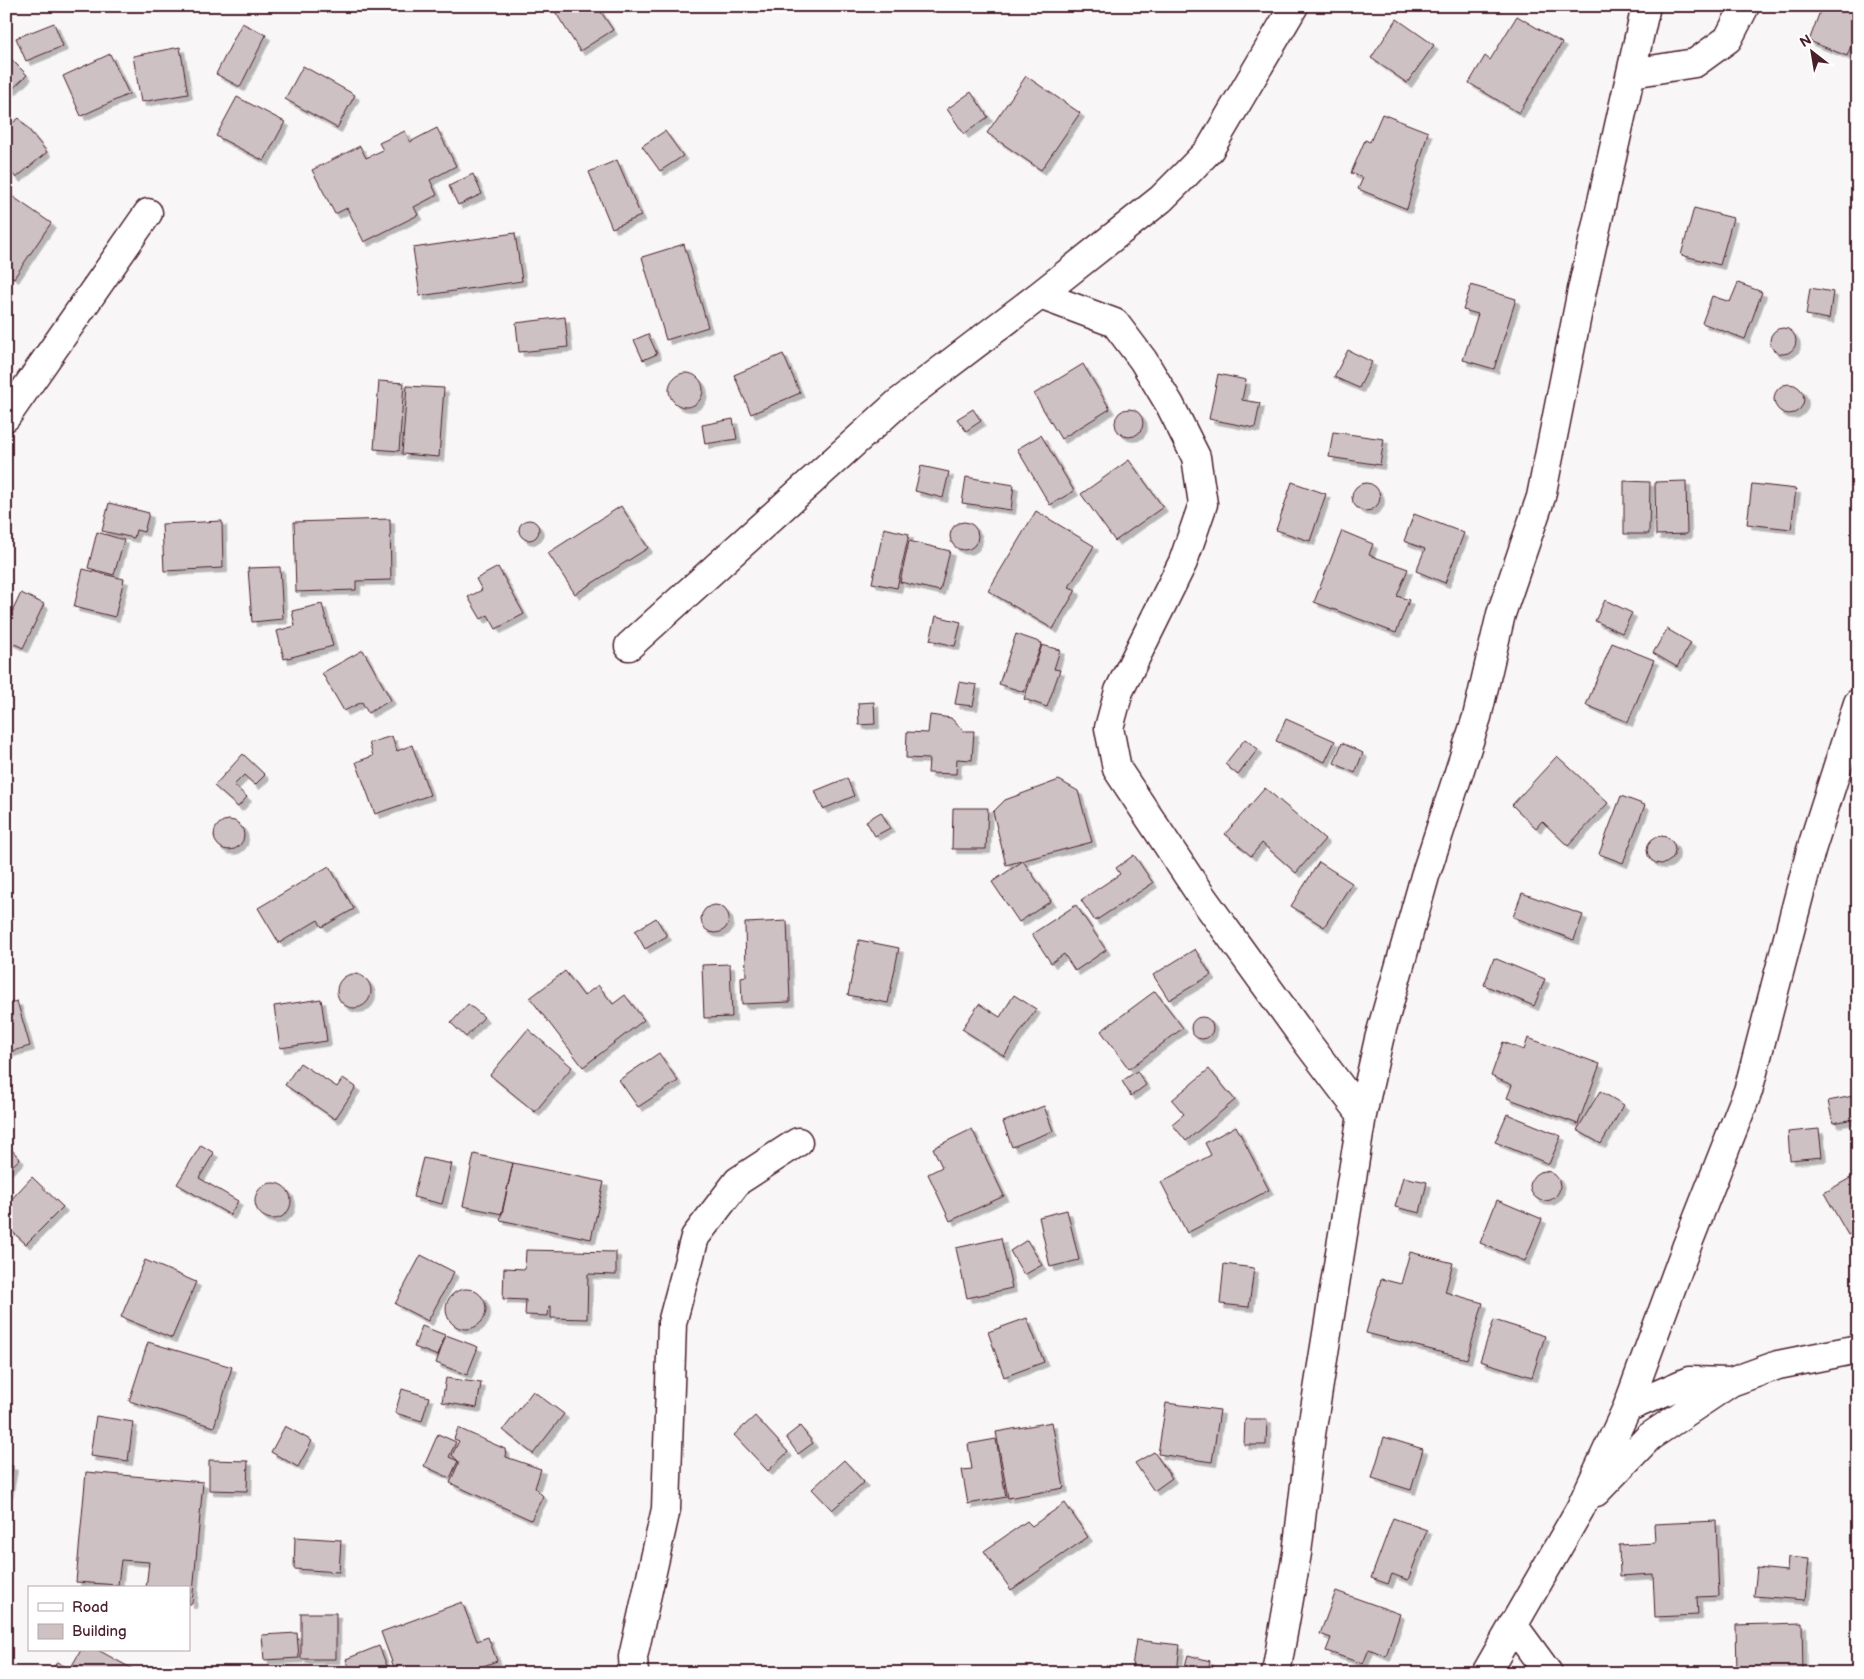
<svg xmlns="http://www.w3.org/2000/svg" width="1864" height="1679" font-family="'Balsamiq Sans',sans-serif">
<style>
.building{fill:#cdc1c4;stroke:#4a1f2b;filter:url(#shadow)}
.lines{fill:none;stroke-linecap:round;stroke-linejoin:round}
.minor-casing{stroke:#4a1f2b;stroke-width:31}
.minor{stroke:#fff;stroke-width:28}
</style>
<defs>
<filter id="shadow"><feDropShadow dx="4.5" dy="4.5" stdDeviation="0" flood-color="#0004"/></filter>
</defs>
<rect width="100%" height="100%" fill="#f8f6f7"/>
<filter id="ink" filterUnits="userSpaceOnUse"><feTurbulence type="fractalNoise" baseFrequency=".02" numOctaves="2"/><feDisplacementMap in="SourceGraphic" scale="10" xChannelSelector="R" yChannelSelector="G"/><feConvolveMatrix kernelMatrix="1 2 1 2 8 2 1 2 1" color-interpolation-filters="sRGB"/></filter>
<g filter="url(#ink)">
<path class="building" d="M560 6H597L613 30 580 51 554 10Z
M1822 6H1858V28L1847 56 1809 41Z
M1517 16 1562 43 1519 113 1469 83 1485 56 1490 60Z
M1397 19 1434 45 1407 83 1371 58Z
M54 23 63 46 26 61 16 38Z
M242 23 266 35 240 87 216 74Z
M180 47 188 94 141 102 133 56Z
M6 54 27 75 6 95Z
M110 54 129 94 81 116 63 76Z
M303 66 355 95 337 128 285 99Z
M1026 76 1080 113 1041 170 987 133Z
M971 92 988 117 964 134 947 109Z
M237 97 285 122 264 161 216 136Z
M1382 114 1428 132 1407 209 1358 189 1363 178 1351 173 1365 140 1370 142Z
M19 118 47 152 16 178 6 166V128Z
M437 128 456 166 430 180 437 195 414 207 418 215 364 242 347 208 335 214 312 170 360 146 366 158 383 150 379 143 405 131 410 142Z
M665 131 683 156 660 171 642 146Z
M617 160 641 216 612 228 589 172Z
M473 174 482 194 458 205 449 186Z
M6 192 51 223 14 278 6 272Z
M1694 208 1733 218 1720 265 1681 255Z
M515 233 522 281 420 296 413 248Z
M684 244 708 327 666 340 642 257Z
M1738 283 1762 292 1745 339 1702 323 1712 296 1730 302Z
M1471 285 1516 299 1494 369 1463 360 1478 314 1463 310Z
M1810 288 1833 292 1829 319 1806 315Z
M565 317 568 347 519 352 516 323Z
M1770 341a13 13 0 1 1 26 0a13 13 0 1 1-26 0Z
M648 334 657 354 643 360 634 340Z
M1348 350 1372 362 1359 388 1334 377Z
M783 354 800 393 751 414 734 375Z
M1083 364 1110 409 1061 439 1034 394Z
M669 390a17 17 0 1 1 34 0a17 17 0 1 1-34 0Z
M1218 374 1246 380 1242 400 1260 403 1255 428 1209 419Z
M379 381 404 383 399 451 374 449Z
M1774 399a15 15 0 1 1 30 0a15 15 0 1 1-30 0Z
M407 386 444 388 439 457 402 454Z
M973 409 981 421 966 431 957 419Z
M1115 423a14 14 0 1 1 28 0a14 14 0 1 1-28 0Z
M733 419 737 439 705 444 702 425Z
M1333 432 1384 439 1380 465 1329 457Z
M1041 435 1074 491 1050 505 1017 449Z
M1129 460 1163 507 1115 541 1081 494Z
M921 466 949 472 943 498 915 491Z
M966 477 1014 485 1011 510 962 503Z
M1624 481 1650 482 1649 534H1624Z
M1686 481 1687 534 1656 535 1655 482Z
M1292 482 1326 494 1310 541 1276 530Z
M1352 497a14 14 0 1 1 28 0a14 14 0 1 1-28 0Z
M1752 484 1796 489 1791 529 1747 524Z
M109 503 149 513 144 532 136 530 134 538 102 531Z
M621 506 648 548 575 594 548 553Z
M1036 511 1094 546 1069 587 1076 590 1053 629 988 591Z
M1414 514 1464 533 1445 583 1416 571 1425 549 1404 541Z
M390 519 391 580 356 581V590L296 592 294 522Z
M519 530a10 10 0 1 1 20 0a10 10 0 1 1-20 0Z
M222 521 223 568 164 571 162 524Z
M950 536a14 14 0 1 1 28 0a14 14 0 1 1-28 0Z
M884 528 909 534 897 588 872 583Z
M1342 531 1373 544 1369 555 1408 569 1397 596 1409 600 1396 633 1314 602Z
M97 532 124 540 114 575 88 568Z
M909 541 950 551 940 591 900 582Z
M280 567 283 619 252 622 248 568Z
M498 567 524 614 496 629 488 615 481 619 468 597 482 590 476 579Z
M83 569 124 579 115 617 74 607Z
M21 593 44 604 23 648 6 640V609L12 612Z
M1605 600 1632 613 1622 633 1595 621Z
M322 604 333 646 284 659 277 631 295 626 292 611Z
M936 616 961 622 955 646 930 640Z
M1667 629 1691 643 1677 667 1653 653Z
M1016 634 1042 643 1024 692 999 684Z
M1612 643 1654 660 1628 722 1586 705Z
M1042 645 1060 650 1054 669 1060 670 1047 707 1024 699Z
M363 650 391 700 368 713 362 702 344 711 322 673Z
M959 682 977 685 973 706 955 704Z
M874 702 875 724 859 725 858 703Z
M930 715 951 718 963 731H974L972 760 957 759 956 774 928 773 929 759 906 758 907 732 928 733Z
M1286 719 1335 741 1325 762 1276 741Z
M392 736 397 751 412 745 430 795 375 814 356 762 373 756 369 743Z
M1245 739 1258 749 1238 775 1225 764Z
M1342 743 1363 753 1355 773 1334 763Z
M243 754 265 775 255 785 244 775 234 785 247 797 238 807 214 786Z
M1557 756 1608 803 1568 846 1542 821 1536 828 1512 805Z
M847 778 854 796 823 809 815 791Z
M1059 780 1078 791 1092 842 1006 865 993 812 1005 800Z
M1265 788 1325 839 1296 873 1262 843 1251 856 1225 834Z
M1621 796 1645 805 1623 863 1599 854Z
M953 808H988L986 849H952Z
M881 812 890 828 875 836 866 821Z
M214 835a15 15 0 1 1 30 0a15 15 0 1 1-30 0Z
M1647 850a14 14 0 1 1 28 0a14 14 0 1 1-28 0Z
M1134 855 1153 883 1095 921 1081 900 1120 874 1116 868Z
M1023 861 1051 901 1019 922 992 882Z
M1319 862 1352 883 1324 927 1291 906Z
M329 866 354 909 322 927 318 920 279 943 258 908Z
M1522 893 1583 915 1574 940 1513 917Z
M1076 905 1106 950 1075 971 1064 954 1051 963 1032 934Z
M701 919a14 14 0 1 1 28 0a14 14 0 1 1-28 0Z
M656 918 667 936 645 949 635 931Z
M787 921 790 1002 742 1004 741 977 746 976 745 923Z
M859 940 899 948 888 1003 848 995Z
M1195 949 1211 975 1169 1000 1153 975Z
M1494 958 1545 979 1534 1006 1484 985Z
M730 964 732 1017 704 1018 702 965Z
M565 971 584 996 598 985 613 1004 625 995 644 1020 583 1067 530 998Z
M337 991a17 17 0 1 1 34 0a17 17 0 1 1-34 0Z
M1155 991 1183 1028 1129 1069 1101 1031Z
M1014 995 1036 1009 1004 1056 962 1029 979 1004 1000 1017Z
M321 999 327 1041 280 1048 274 1006Z
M17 1001 30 1046 6 1053V1004Z
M468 1004 484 1017 466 1037 451 1023Z
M1191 1028a11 11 0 1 1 22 0a11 11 0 1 1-22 0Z
M528 1029 572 1067 535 1112 490 1075Z
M1528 1038 1600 1064 1578 1124 1507 1098 1512 1085 1491 1076 1503 1042 1524 1050Z
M659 1053 678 1081 638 1107 619 1080Z
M300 1063 337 1087 343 1078 356 1087 335 1119 285 1085Z
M1209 1069 1235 1100 1186 1141 1172 1124 1184 1114 1172 1100Z
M1137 1071 1146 1085 1131 1096 1122 1081Z
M1600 1091 1624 1105 1601 1144 1577 1130Z
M1858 1095V1127L1855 1119 1833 1123 1828 1101Z
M1044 1106 1053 1131 1012 1147 1003 1122Z
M1507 1114 1561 1136 1549 1164 1495 1142Z
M1236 1126 1269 1190 1187 1233 1161 1182 1211 1155 1205 1143Z
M972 1129 1004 1196 950 1221 928 1174 942 1167 933 1148Z
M1819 1129 1822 1157 1790 1160 1788 1132Z
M6 1144 20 1159 6 1171Z
M201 1145 214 1153 199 1178 238 1201 230 1215 177 1184Z
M474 1154 513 1163 502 1214 463 1206Z
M423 1158 452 1164 442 1204 413 1197Z
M513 1163 604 1182 591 1239 500 1220Z
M1530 1186a15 15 0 1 1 30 0a15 15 0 1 1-30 0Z
M32 1177 63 1207 26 1244 6 1226V1205Z
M1403 1177 1427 1182 1420 1213 1395 1207Z
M1852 1177 1858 1186V1229L1848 1235 1824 1193Z
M255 1201a18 18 0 1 1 36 0a18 18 0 1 1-36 0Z
M1497 1200 1542 1219 1525 1261 1480 1243Z
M1067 1210 1079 1260 1050 1267 1039 1217Z
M1001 1238 1012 1288 967 1298 956 1248Z
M1027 1240 1042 1265 1024 1275 1010 1251Z
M526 1250 616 1252V1275L588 1274 587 1319 551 1318V1306H549L548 1316 525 1315 526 1300 503 1299 504 1268 525 1269Z
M1410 1252 1453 1263 1445 1292 1483 1303 1467 1359 1366 1333 1381 1279 1401 1284Z
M421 1255 454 1272 428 1321 395 1304Z
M145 1260 196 1282 172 1338 121 1317Z
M1224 1264 1254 1268 1249 1307 1220 1304Z
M446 1309a20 20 0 1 1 40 0a20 20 0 1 1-40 0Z
M1027 1318 1044 1362 1004 1377 988 1332Z
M1494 1320 1545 1336 1532 1377 1480 1361Z
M422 1326 445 1335 438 1356 414 1347Z
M446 1335 478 1347 467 1375 436 1363Z
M148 1342 232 1367 214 1427 129 1401Z
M446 1378 481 1383 477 1408 442 1402Z
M402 1389 429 1397 422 1421 395 1413Z
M533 1391 564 1414 533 1454 503 1430Z
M1166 1403 1220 1410 1212 1462 1158 1454Z
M96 1416 133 1422 128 1461 90 1456Z
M755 1416 788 1452 768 1471 734 1435Z
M1245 1419H1267L1266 1445H1244Z
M1052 1422 1064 1488 1008 1498 996 1432Z
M285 1426 312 1441 298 1467 271 1452Z
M800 1426 813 1443 798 1454 786 1437Z
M458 1428 505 1449 506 1457 541 1469 535 1488 543 1496 531 1520 450 1483 459 1462 452 1455 459 1441 454 1439Z
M438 1434 456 1442 449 1457 458 1461 450 1478 424 1466Z
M1384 1437 1423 1449 1411 1490 1372 1478Z
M996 1439 1006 1497 968 1504 962 1470 972 1469 968 1444Z
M1154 1452 1172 1478 1154 1491 1135 1463Z
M209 1460 248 1461 247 1491 209 1490Z
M844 1460 864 1482 832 1510 812 1489Z
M6 1464 13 1466 8 1493 6 1492Z
M86 1472 203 1482 192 1604H189V1588H146L149 1562 121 1560 118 1585 76 1582Z
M1065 1503 1088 1537 1011 1590 984 1551 1027 1521 1032 1526Z
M1393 1518 1427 1530 1408 1580 1392 1574 1388 1584 1371 1578Z
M1716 1521 1719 1596 1697 1597 1698 1615 1655 1617 1653 1574 1620 1576 1619 1545 1655 1543 1654 1524Z
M295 1537 341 1540 339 1572 294 1569Z
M1788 1557 1809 1559 1805 1600 1754 1596 1757 1568 1787 1571Z
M1336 1591 1400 1614 1386 1656 1369 1649 1363 1664 1326 1651 1331 1638 1320 1634Z
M462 1602 477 1641 488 1637 497 1661 464 1673H396L381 1632Z
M301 1613H336V1659H301Z
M1802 1623 1803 1673H1737L1736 1625Z
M297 1633 299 1658 264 1660 262 1635Z
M1136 1640 1180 1645 1177 1673H1131Z
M379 1646 390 1673H351L346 1659Z
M81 1650H98L140 1673H51L57 1662 70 1669Z
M1188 1655 1210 1661 1207 1673H1183Z"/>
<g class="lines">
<g class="minor-casing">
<path id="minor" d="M1632 73 1695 63 1728 39 1745 6
M1040 295 1115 323 1143 360 1170 405 1196 457 1203 504 1183 562 1119 691 1109 728 1117 769 1200 894 1309 1045 1362 1115
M6 417 148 213
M629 646 898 403 1040 295 1161 199 1186 174 1210 149 1294 6
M1627 1408 1689 1381 1731 1382 1778 1365 1858 1349
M1596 1492 1649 1437 1731 1382
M1513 1625 1548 1673
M634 1673 633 1657 666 1509 672 1323 695 1237 738 1181 798 1142
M1276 1673 1297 1553 1311 1434 1362 1115 1379 1039 1425 876 1477 717 1501 614 1541 497 1582 290 1646 6
M1486 1673 1580 1509 1627 1408 1686 1248 1748 1091 1811 850 1858 703"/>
</g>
<use href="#minor" class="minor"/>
</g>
</g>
<rect width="1864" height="1679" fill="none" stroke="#fff" stroke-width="25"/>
<rect x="12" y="12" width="1839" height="1654" fill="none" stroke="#4a1f2b" stroke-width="2" filter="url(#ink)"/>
<rect x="28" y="1586" width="162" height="65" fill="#ffffff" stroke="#b7a5aa"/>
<rect x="38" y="1603" width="25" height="8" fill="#ffffff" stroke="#b7a5aa"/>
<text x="72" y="1612" font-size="15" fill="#4a1f2b">Road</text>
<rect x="38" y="1624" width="25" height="15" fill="#cdc1c4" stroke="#b7a5aa"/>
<text x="72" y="1636" font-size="15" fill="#4a1f2b">Building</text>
<g transform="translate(1812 52) rotate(329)" stroke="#ffffff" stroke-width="4" paint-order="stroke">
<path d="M0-4L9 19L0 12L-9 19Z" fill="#4a1f2b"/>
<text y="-8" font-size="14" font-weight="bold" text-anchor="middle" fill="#4a1f2b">N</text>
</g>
</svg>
